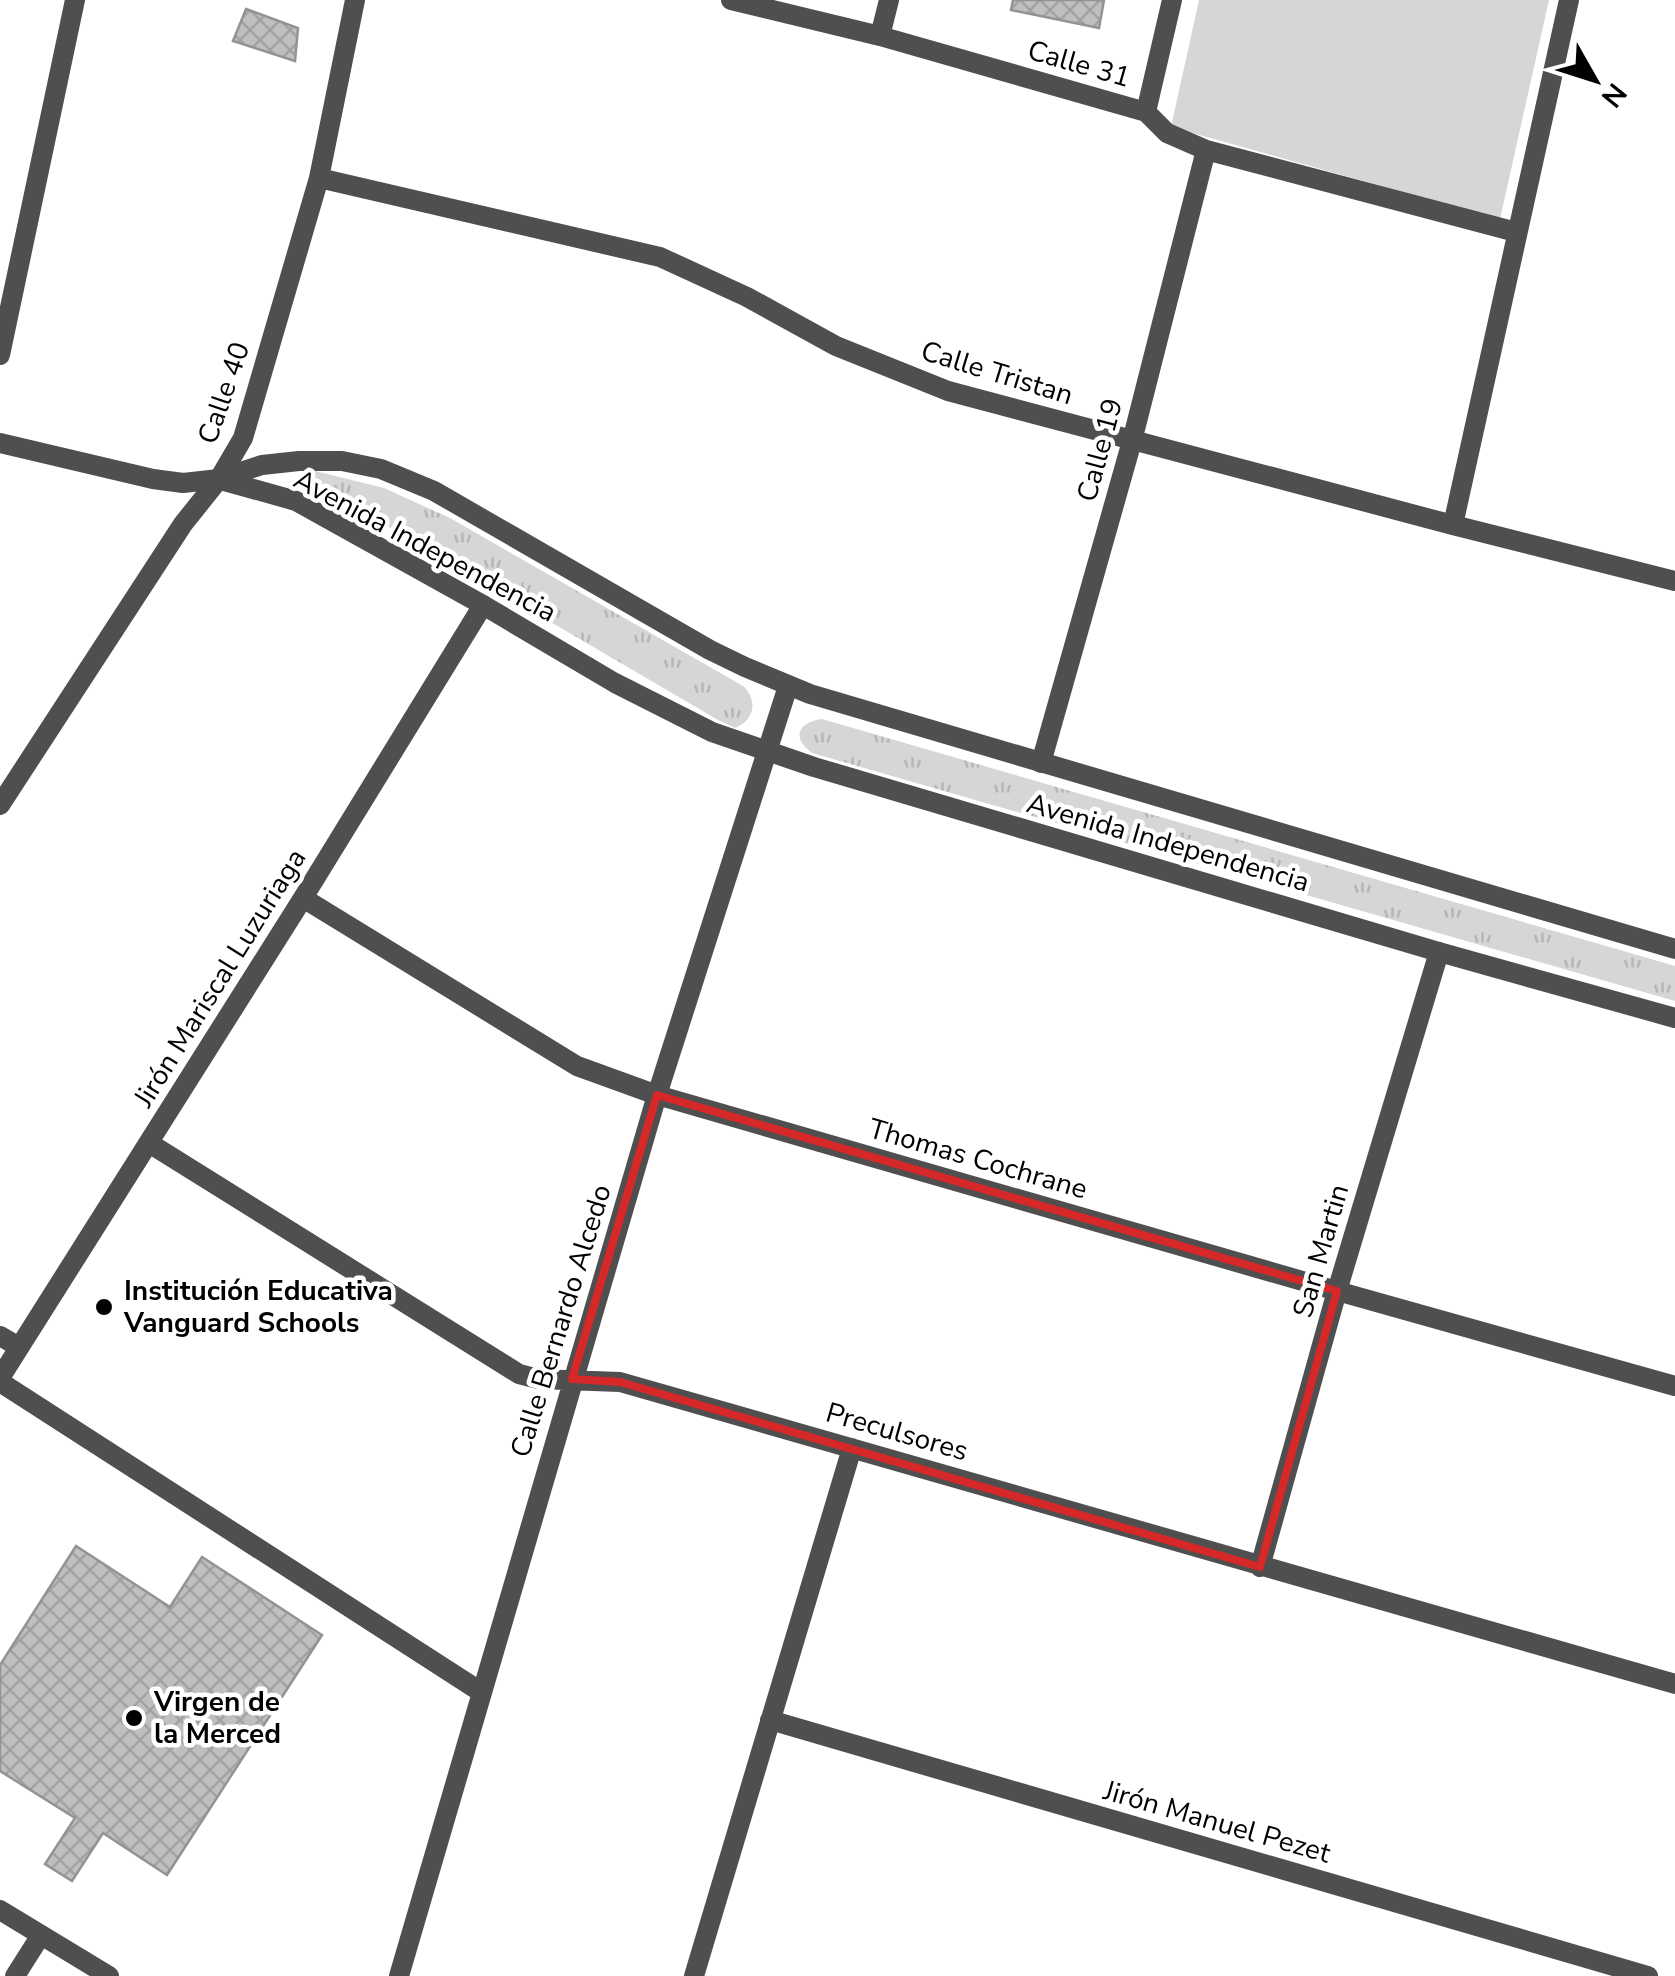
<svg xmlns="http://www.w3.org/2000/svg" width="1675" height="1976" font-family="'Nunito Sans',sans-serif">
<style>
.grass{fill:url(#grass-tufts)}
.park{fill:#d6d6d6}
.building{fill:url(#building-cross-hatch);stroke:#939393;stroke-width:2.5}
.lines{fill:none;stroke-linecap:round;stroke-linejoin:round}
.minor{stroke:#4f4f4f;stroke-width:20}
.tertiary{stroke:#4f4f4f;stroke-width:20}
.marked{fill:none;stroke:#d62828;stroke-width:8;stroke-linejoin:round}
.poi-dot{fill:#000;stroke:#fff;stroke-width:4}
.labels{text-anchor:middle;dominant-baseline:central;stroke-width:9;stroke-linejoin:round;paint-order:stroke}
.street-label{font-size:28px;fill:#000;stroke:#fff}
.poi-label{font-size:28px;font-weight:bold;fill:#000;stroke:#fff;text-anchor:start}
</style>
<defs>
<pattern id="grass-tufts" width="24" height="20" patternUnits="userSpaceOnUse" patternTransform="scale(2.5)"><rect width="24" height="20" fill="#d6d6d6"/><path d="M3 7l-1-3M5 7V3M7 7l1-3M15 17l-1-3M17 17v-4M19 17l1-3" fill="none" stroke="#b6b6b6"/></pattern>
<pattern id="building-cross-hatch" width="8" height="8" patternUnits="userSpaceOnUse" patternTransform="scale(2.5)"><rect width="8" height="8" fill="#bfbfbf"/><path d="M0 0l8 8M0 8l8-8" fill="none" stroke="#a2a2a2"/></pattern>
</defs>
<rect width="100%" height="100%" fill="#fff"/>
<path class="grass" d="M315 471 384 488 450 518 743 686C758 700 755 720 735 728L718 720 324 489 309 478 310 473Z
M822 719 1675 966V1001L812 753C791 738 798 722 822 719Z"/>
<path class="park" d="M1199 0H1549L1500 219 1171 127Z"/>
<path class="building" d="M1013 0H1104L1099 28 1011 10Z
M246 9 298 28 295 61 233 41Z
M76 1546 170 1607 202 1557 322 1635 167 1875 103 1833 72 1881 45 1864 75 1818 0 1771V1665Z"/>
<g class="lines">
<path class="minor" d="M731 0 880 36 1146 112 1167 133 1206 150 1516 232
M880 36 889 0
M1146 112 1172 0
M319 178 660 257 747 297 836 346 948 391 1453 525 1675 581
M0 355 75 0
M1453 525 1569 0
M1041 763 1132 441 1206 150
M0 805 183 524 219 479 243 438 319 178 355 0
M303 898 577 1066 657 1095 1337 1291 1675 1386
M149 1143 519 1374 538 1379 620 1382 1675 1684
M0 1336 19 1347
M0 1378 303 898 483 605
M0 1382 481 1692
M1260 1567 1337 1291 1439 952
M770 1720 1648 1976
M0 1910 109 1976
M15 1976 41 1935
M399 1976 657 1095 788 686
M694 1976 852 1448"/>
<path class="tertiary" d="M0 443 153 479 183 483 219 479 262 465 299 461H342L381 469 434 491 710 650 745 667 810 694 1675 949
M221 480 296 501 483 605 615 683 712 732 814 767 1439 952 1675 1018"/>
</g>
<path class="marked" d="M657 1095 1337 1291 1260 1567 620 1382 572 1379Z"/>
<g class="poi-dot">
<circle cx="104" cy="1307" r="10"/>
<circle cx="134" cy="1718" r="10"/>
</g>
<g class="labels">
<g class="street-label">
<text transform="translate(1079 64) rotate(16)">Calle 31</text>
<text transform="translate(997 373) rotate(17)">Calle Tristan</text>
<text transform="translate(224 393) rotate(-71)">Calle 40</text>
<text transform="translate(1100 450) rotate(-75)">Calle 19</text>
<text transform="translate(425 546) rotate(28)">Avenida Independencia</text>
<text transform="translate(1168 843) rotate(16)">Avenida Independencia</text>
<text transform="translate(220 978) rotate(-58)">Jirón Mariscal Luzuriaga</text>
<text transform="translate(978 1159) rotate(16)">Thomas Cochrane</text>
<text transform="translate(1321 1251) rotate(-74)">San Martin</text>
<text transform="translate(561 1321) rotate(-73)">Calle Bernardo Alcedo</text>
<text transform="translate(897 1432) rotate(16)">Preculsores</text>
<text transform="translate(1217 1822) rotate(16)">Jirón Manuel Pezet</text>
</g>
<g class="poi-label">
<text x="124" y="1291">Institución Educativa<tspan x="124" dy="32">Vanguard Schools</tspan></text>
<text x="154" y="1702">Virgen de<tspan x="154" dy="32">la Merced</tspan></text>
</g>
</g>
<g transform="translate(1595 80) rotate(129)" stroke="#ffffff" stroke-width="8" paint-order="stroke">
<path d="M0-8L18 38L0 25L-18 38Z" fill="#000000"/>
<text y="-15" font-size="28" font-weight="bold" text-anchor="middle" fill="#000000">N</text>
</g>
</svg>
